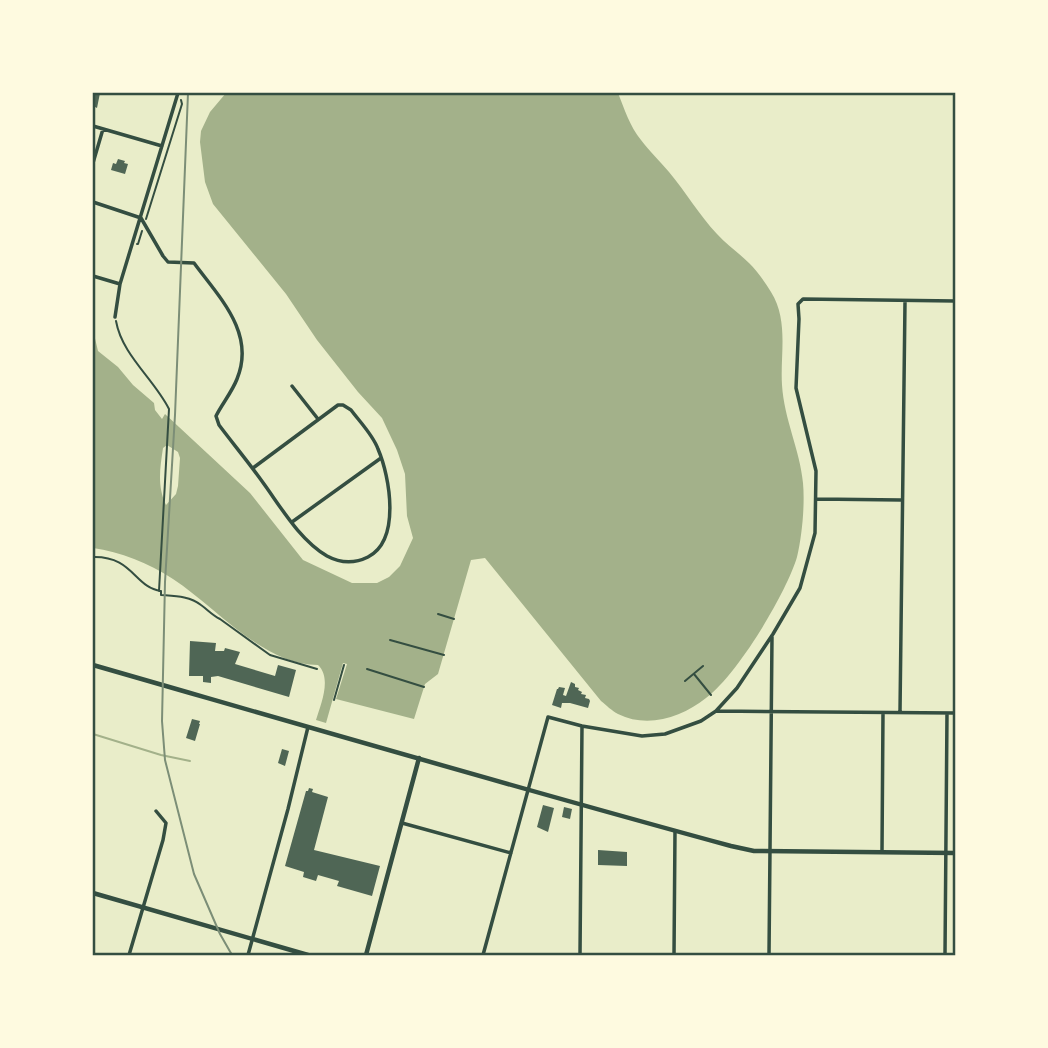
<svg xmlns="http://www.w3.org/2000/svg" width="1048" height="1048" font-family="Georgia,serif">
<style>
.water{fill:#a3b18a;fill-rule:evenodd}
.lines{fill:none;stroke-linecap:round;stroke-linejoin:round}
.stream{stroke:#a3b18a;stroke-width:2}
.building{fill:#4f6655}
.path{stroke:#344e41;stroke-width:2}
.minor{stroke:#344e41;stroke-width:3.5}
.tertiary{stroke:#344e41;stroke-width:4.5}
.secondary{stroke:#344e41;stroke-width:4.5}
.rail{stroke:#7c8e77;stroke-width:2}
.neatline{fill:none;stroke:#344e41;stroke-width:2.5}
</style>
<rect width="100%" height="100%" fill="#e9edc9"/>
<path class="water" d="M226 93H618C624 108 630 127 641 140 649 151 660 161 669 172 686 192 699 215 717 234 727 245 739 253 749 263 757 271 765 282 771 292 789 321 780 354 782 385 784 419 800 450 803 483 805 505 802 536 797 557 786 594 737 675 706 698 682 717 648 729 618 714 612 711 606 705 601 701L485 558 471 560 438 674 425 684 414 719 336 699 347 664 343 663 326 723 316 720C321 704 332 678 318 665 263 665 216 607 173 579 149 563 120 552 93 548V330L98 351 118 367 133 385 154 403 155 410 162 419 165 414 250 493 303 560 352 583H377L389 577 400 566 413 538 407 516 405 474 397 450 382 418 358 392 317 340 286 294 213 204 205 182 200 142 201 131 210 112ZM167 445 178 452 180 458 178 486 176 494 166 505C157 486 160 468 163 448Z"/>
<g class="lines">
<path class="stream" d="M93 734 161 755 190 761"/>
</g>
<path class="building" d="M94 93H100L97 108 93 106Z
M118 159 125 161 124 163 128 164 125 174 111 170 113 163 116 164Z
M190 641 216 643 215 651H224L225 648 240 652 235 664 275 676 278 665 296 670 289 697 218 676 211 677V683L203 682V676H189Z
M571 682 575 684V687L579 688 578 690 582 692 581 694 586 695 585 698 589 699 590 701 588 708 570 703H562L561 708 552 705 557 689H558L559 687 565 688 563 695 566 696Z
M192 719 200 721 199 724H200L195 741 186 738Z
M282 749 289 751 285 766 278 763Z
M309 788 313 789 312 792 328 797 314 850 380 866 372 896 337 886 339 881 318 875 316 881 303 877 304 872 285 866 306 791H308Z
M543 805 554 808 548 832 537 827Z
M564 807 572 809 570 819 562 817Z
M598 850 627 852V866L598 865Z"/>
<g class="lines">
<path class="path" d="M146 219 182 104 181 100
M137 244H138L142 231
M116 321C122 355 154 379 169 409L159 591
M93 557C133 556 134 587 161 591V595C175 596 190 596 201 605 208 610 212 615 220 619L270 655 317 669
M438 614 454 619
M390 640 444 655
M367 669 424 687
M694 674 711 695
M685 681 703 666
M334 700 344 665"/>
<path class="minor" d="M93 126 162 146
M93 163 103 129
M93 202 141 218
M141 218 163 256 168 262 194 263C219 297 256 333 237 379 232 392 222 404 216 416L219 425C234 445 250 464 264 484 282 509 300 540 327 556 340 563 354 564 368 557 401 540 390 477 378 449 373 435 360 422 351 410L343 405H338L253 468
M93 276 120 284
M115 317 120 284 178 93
M292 386 318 419
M816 499 901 500
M292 522 381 458
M716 711 955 713
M900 712 905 302
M955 713V663
M402 823 511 853
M882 852 883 713
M129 955 163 840 166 823 156 811
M248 955 288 809 308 727
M483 955 548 717 582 726 642 736 665 734 701 721 716 711 737 688 773 634 800 588 815 533 816 471 796 388 799 319 798 304 803 299 955 301
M580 955 582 726
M674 955 675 831
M769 955 772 637
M945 955 947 713"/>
<path class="tertiary" d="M93 893 308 955
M366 955 419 758"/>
<path class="secondary" d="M93 665C305 726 517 788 731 846L754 851 955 853"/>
<path class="rail" d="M188 93 175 415 165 582 162 721 165 760 194 874 220 934 232 955"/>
</g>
<rect width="1048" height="1048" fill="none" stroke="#fefae0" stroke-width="189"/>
<rect x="94" y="94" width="860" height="860" class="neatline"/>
</svg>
